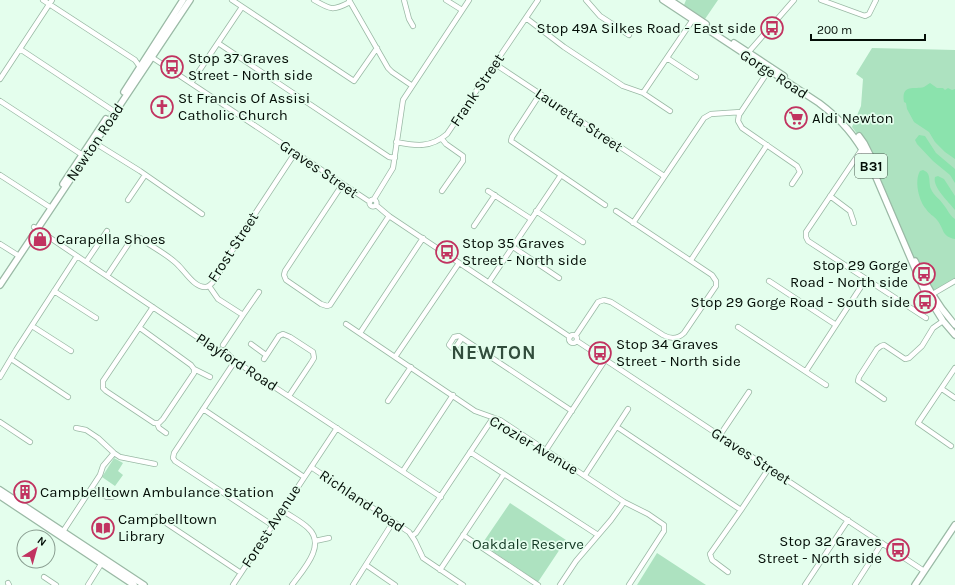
<svg xmlns="http://www.w3.org/2000/svg" width="955" height="585" font-family="Karla,sans-serif">
<style>
.green{fill:#ade2c0}
.water{fill:#8be3ad}
.lines{fill:none;stroke-linecap:round;stroke-linejoin:round}
.minor-casing{stroke:#9ab9a5;stroke-width:6}
.major-casing{stroke:#9ab9a5;stroke-width:8}
.minor{stroke:#fff;stroke-width:4.5}
.major{stroke:#fff;stroke-width:5.5}
.labels{text-anchor:middle;dominant-baseline:central;stroke-width:3.5;stroke-linejoin:round;paint-order:stroke}
.shield{fill:#e4feed;stroke:#47564c;stroke-width:1}
.shield-label{font-size:14px;font-weight:bold;fill:#040e07}
.poi-label{font-size:15px;fill:#040e07;stroke:#e4feed;text-anchor:start}
.street-label{font-size:15px;fill:#040e07;stroke:#e4feed}
.park-label{font-size:15px;fill:#113722;stroke:#e4feed}
.district-label{font-size:19px;font-weight:bold;letter-spacing:1px;fill:#314d3c;stroke:#e4feed}
</style>
<rect width="100%" height="100%" fill="#e4feed"/>
<path class="green" d="M686 0H718L705 19 684 5Z
M872 48 955 50V281L932 294 917 266 871 156 864 143 852 127 861 106 863 79 856 74Z
M114 458 123 463 118 471 123 475 115 486 102 477Z
M510 503 566 540 538 582 482 544Z
M657 553 706 585H637Z"/>
<path class="water" d="M930 83 937 88H943L945 90 948 88 952 90 955 89V159L945 152 935 142 929 132 914 122 907 109 906 103 904 102C901 83 915 90 924 87 926 86 928 84 930 83Z
M919 135 925 136 936 153 955 169V183L950 175 933 161 917 144 915 140Z
M923 170C932 173 928 182 931 189 934 196 939 198 943 204 948 210 949 215 955 219V239C941 236 945 230 937 220 934 216 929 214 926 209 919 201 914 181 920 171Z
M938 176 944 179 955 196V210C949 202 932 187 935 177Z"/>
<g class="lines">
<g class="minor-casing">
<path id="minor" d="M43 0 135 60 140 67
M232 0 354 81 377 48
M314 0C331 10 333 11 350 2
M349 0 388 68 392 72 411 85
M404 0 409 19 413 26
M446 0 462 10
M586 0 600 16 629 35
M821 0 865 16 869 14 876 0
M526 18 564 47 623 86 643 93 670 111
M218 43 389 157 395 158
M20 49 115 112
M746 55 794 0
M150 56 370 202
M667 58 696 77
M495 64 664 176
M771 67 739 115 738 121 742 128 797 166 800 172 792 184
M0 79 52 0
M191 83 242 7
M643 93 694 18
M540 94 512 137 511 141 605 205
M0 101 84 156
M396 142C416 146 431 148 447 134L538 0
M95 143 140 171 202 214
M862 149 806 232V237L808 241 926 318
M0 175 51 208
M342 185 285 271 284 275 286 280 321 304 327 306 330 305 389 216
M442 191 463 161V156L446 144 442 139
M488 191 531 219
M830 196 850 211 854 223
M374 199 393 168 403 100 469 0
M369.5 203a3.5 3.5 0 1 1 7 0a3.5 3.5 0 1 1-7 0Z
M128 200 145 175
M376 205 389 216 570 337
M536 211 583 242
M633 223 704 118 711 114 741 112
M474 226 495 195
M34 227 212 347 228 354 235 361 441 497
M0 244 19 256
M513 247 559 278
M691 260 767 145
M86 262 107 231
M107 276 131 240 135 237 140 238C152 247 167 254 177 264 185 271 194 288 206 287 211 286 213 282 216 278L245 229 295 153
M769 281 836 325
M489 282 561 175
M209 286 218 299 243 315 259 292
M54 291 96 318
M931 295 955 281
M346 324 475 411 500 420 624 502 648 514 664 525V531L629 585
M32 326 71 351
M738 327 826 385
M140 328 191 365 194 369V373L163 419 159 423H154L106 391 103 388V381L153 307
M360 333 423 238
M569 339a4 4 0 1 1 8 0a4 4 0 1 1-8 0Z
M576 335 598 302 604 300 611 302 663 335C670 339 678 339 684 333L716 286V281L712 275 616 211
M462 338 455 348H452L449 345 454 337 459 336 572 411
M577 341 924 571
M251 344 266 355
M223 345 243 315
M395 357 459 263
M11 359 68 397
M264 359 279 336 283 334 290 337 313 352 314 358 311 363 289 396
M235 361 174 453 173 458 175 461 272 525
M194 369 210 377
M806 371 866 279
M0 377 16 350 77 256
M942 389 955 398
M884 399 858 381 859 377 877 349 881 346 884 345 905 359 909 358 922 346 933 328 943 321
M388 401 411 367
M203 409 304 477
M0 422 30 442
M157 423 159 428 166 433
M617 427 741 510
M76 428 86 430 98 438 114 453 120 457 155 464
M720 435 749 392
M951 446 918 423 955 368
M546 450 605 360
M470 452 598 535
M311 467 409 532 415 541 423 558 463 585
M403 471 453 395
M585 475 628 409
M91 489 107 497H112L115 493
M282 510C290 516 301 521 308 528 327 545 303 570 292 585
M157 517 241 573
M62 533 100 475 103 466 114 453
M463 535 538 585
M412 536 416 533 493 418
M315 541 329 538
M366 565 395 585
M440 570 504 474
M728 572 712 560 710 554 741 510 769 468
M44 577 56 585
M8 583 9 585
M88 585 103 561
M233 585 337 428
M353 585 393 522
M560 585 576 561 611 520 624 502
M805 585 848 520
M855 585 882 543"/>
</g>
<g class="major-casing">
<path id="major" d="M663 0 819 103C843 121 855 136 869 161L925 292 943 321 955 335
M670 0 706 24
M734 43 784 76
M124 92 183 0
M859 136 864 143 874 163
M63 184 106 119
M915 261C925 284 939 307 955 325
M0 285 190 0
M0 490 144 585
M0 496 134 585
M915 585 955 525"/>
</g>
<use href="#minor" class="minor"/>
<use href="#major" class="major"/>
</g>
<defs>
<g id="bus-ring" transform="scale(1.15)"><circle r="9.5" fill="#e4feed" stroke="#c13360" stroke-width="1.5"/><path d="M-5-6H5V4H4V6H2V4H-2V6H-4V4H-5ZM-3.5-4V0h7V-4ZM-3.5 1.2v1.5H-2V1.2ZM2 1.2v1.5H3.5V1.2Z" fill="#c13360"/></g>
<g id="church-ring" transform="scale(1.15)"><circle r="9.5" fill="#e4feed" stroke="#c13360" stroke-width="1.5"/><path d="M-1.2-6h2.4v3.5h3.3v2.4h-3.3V6h-2.4V-.1h-3.3v-2.4h3.3Z" fill="#c13360"/></g>
<g id="supermarket-ring" transform="scale(1.15)"><circle r="9.5" fill="#e4feed" stroke="#c13360" stroke-width="1.5"/><path d="M-6-5.5h2.5l.6 2H6L4.5 2H-2.5L-4.4-4H-6ZM-1.5 3.2a1.3 1.3 0 1 0 .1 0ZM3 3.2a1.3 1.3 0 1 0 .1 0Z" fill="#c13360"/></g>
<g id="shop-ring" transform="scale(1.15)"><circle r="9.5" fill="#e4feed" stroke="#c13360" stroke-width="1.5"/><path d="M-5-2.5h2.3a2.7 3.5 0 0 1 5.4 0H5L5.5 6h-11ZM-1.5-2.5h3a1.5 2.3 0 0 0-3 0Z" fill="#c13360"/></g>
<g id="building-ring" transform="scale(1.15)"><circle r="9.5" fill="#e4feed" stroke="#c13360" stroke-width="1.5"/><path d="M-4-6H4V6H1V3H-1V6H-4ZM-2.5-4.3h1.7v1.8h-1.7ZM.8-4.3h1.7v1.8H.8ZM-2.5-1h1.7V.8h-1.7ZM.8-1h1.7V.8H.8Z" fill="#c13360"/></g>
<g id="library-ring" transform="scale(1.15)"><circle r="9.5" fill="#e4feed" stroke="#c13360" stroke-width="1.5"/><path d="M-6-4Q-3-5.5-.7-3.5V5Q-3 3-6 4ZM6-4Q3-5.5 .7-3.5V5Q3 3 6 4Z" fill="#c13360"/></g>
</defs>
<g fill-rule="evenodd">
<use href="#bus-ring" x="772" y="28"/>
<use href="#bus-ring" x="172" y="67"/>
<use href="#church-ring" x="162" y="107"/>
<use href="#supermarket-ring" x="796" y="118"/>
<use href="#shop-ring" x="40" y="239"/>
<use href="#bus-ring" x="447" y="252"/>
<use href="#bus-ring" x="924" y="274"/>
<use href="#bus-ring" x="925" y="302"/>
<use href="#bus-ring" x="600" y="353"/>
<use href="#building-ring" x="25" y="492"/>
<use href="#library-ring" x="103" y="528"/>
<use href="#bus-ring" x="898" y="550"/>
</g>
<g class="labels">
<rect class="shield" x="855" y="154" width="32" height="24" rx="3"/>
<g class="shield-label">
<text x="871" y="166">B31</text>
</g>
<g class="poi-label">
<text x="756" y="28" text-anchor="end">Stop 49A Silkes Road - East side</text>
<text x="188" y="58">Stop 37 Graves<tspan x="188" dy="17">Street - North side</tspan></text>
<text x="178" y="98">St Francis Of Assisi<tspan x="178" dy="17">Catholic Church</tspan></text>
<text x="812" y="118">Aldi Newton</text>
<text x="56" y="239">Carapella Shoes</text>
<text x="462" y="243">Stop 35 Graves<tspan x="462" dy="17">Street - North side</tspan></text>
<text x="908" y="265" text-anchor="end">Stop 29 Gorge<tspan x="908" dy="17">Road - North side</tspan></text>
<text x="910" y="302" text-anchor="end">Stop 29 Gorge Road - South side</text>
<text x="616" y="344">Stop 34 Graves<tspan x="616" dy="17">Street - North side</tspan></text>
<text x="40" y="492">Campbelltown Ambulance Station</text>
<text x="118" y="519">Campbelltown<tspan x="118" dy="17">Library</tspan></text>
<text x="882" y="541" text-anchor="end">Stop 32 Graves<tspan x="882" dy="17">Street - North side</tspan></text>
</g>
<g class="street-label">
<text transform="translate(774 74) rotate(33)">Gorge Road</text>
<text transform="translate(477 90) rotate(-56)">Frank Street</text>
<text transform="translate(579 120) rotate(34)">Lauretta Street</text>
<text transform="translate(95 142) rotate(-56)">Newton Road</text>
<text transform="translate(319 169) rotate(34)">Graves Street</text>
<text transform="translate(233 247) rotate(-57)">Frost Street</text>
<text transform="translate(237 362) rotate(33)">Playford Road</text>
<text transform="translate(534 445) rotate(31)">Crozier Avenue</text>
<text transform="translate(751 456) rotate(33)">Graves Street</text>
<text transform="translate(362 501) rotate(34)">Richland Road</text>
<text transform="translate(271 526) rotate(-57)">Forest Avenue</text>
</g>
<g class="park-label">
<text x="528" y="544">Oakdale Reserve</text>
</g>
<g class="district-label">
<text x="494" y="353">NEWTON</text>
</g>
</g>
<g transform="translate(36 549) rotate(37)"><circle r="19" fill="#e4feed" stroke="#8a9e91"/>
<path d="M0-3L7 15L0 10L-7 15Z" fill="#c13360"/>
<text y="-6" font-size="11" font-weight="bold" text-anchor="middle" fill="#040e07">N</text>
</g>
<path d="M811 34v6h114v-6" fill="none" stroke="#040e07" stroke-width="2"/>
<text x="817" y="34" font-size="12" fill="#040e07" stroke="#e4feed" stroke-width="3" paint-order="stroke">200 m</text>
</svg>
